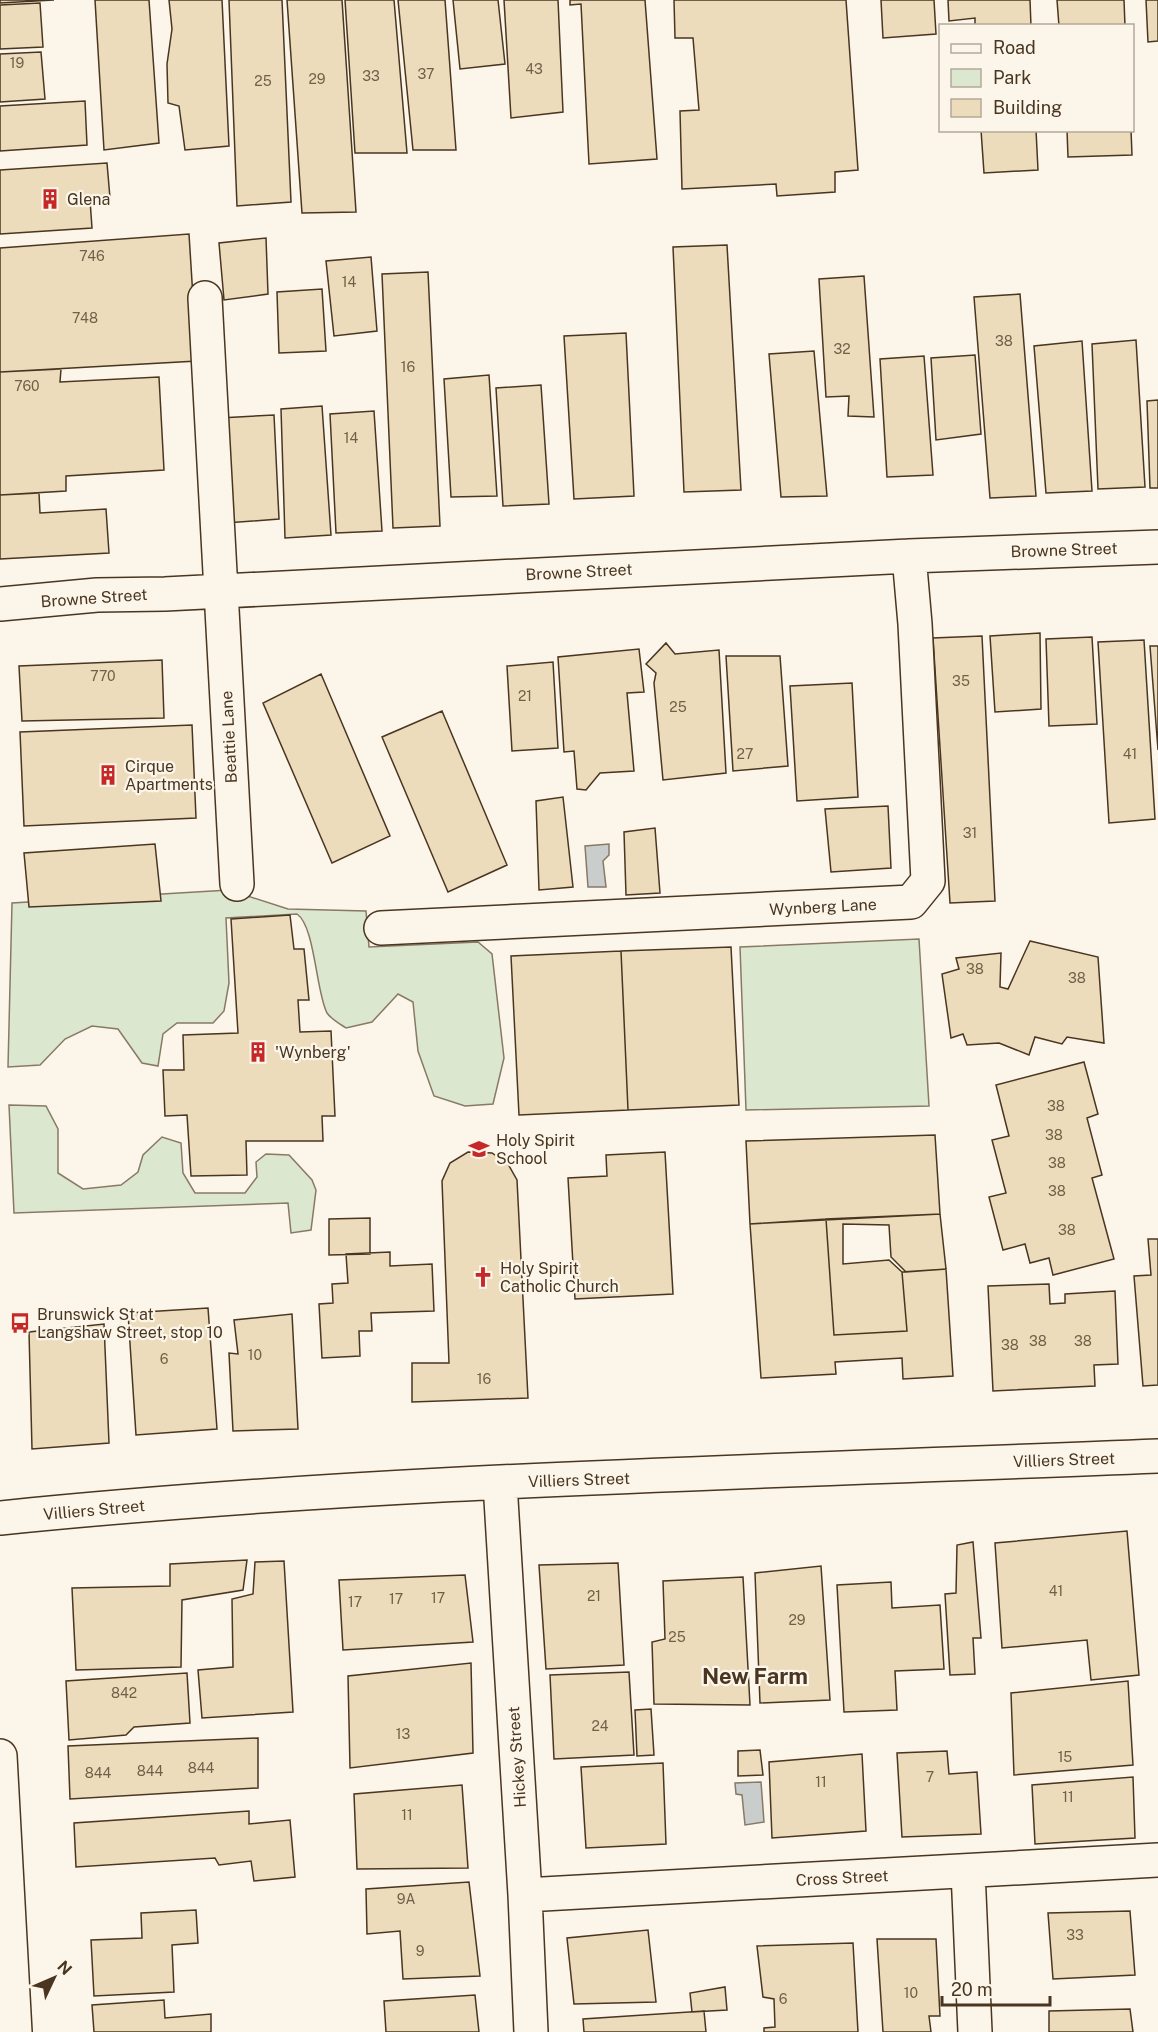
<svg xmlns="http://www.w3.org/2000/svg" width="1158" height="2032" font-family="'Public Sans',sans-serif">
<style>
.green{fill:#dce7d0;stroke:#887966;stroke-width:1.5}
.water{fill:#c9cecd;stroke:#887966;stroke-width:1.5}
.building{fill:#ecdcbc;stroke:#4a3520;stroke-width:1.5}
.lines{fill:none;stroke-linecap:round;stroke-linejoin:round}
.minor-casing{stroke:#4a3520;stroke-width:36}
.secondary-casing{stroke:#4a3520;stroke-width:36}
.minor{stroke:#fbf6e9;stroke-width:33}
.secondary{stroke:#fbf6e9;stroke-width:33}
.labels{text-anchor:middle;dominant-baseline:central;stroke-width:4.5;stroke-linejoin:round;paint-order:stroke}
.number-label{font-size:14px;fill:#725f47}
.poi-label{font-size:16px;fill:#4a3520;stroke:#fbf6e9;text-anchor:start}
.street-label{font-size:16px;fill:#4a3520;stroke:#fbf6e9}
.district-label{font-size:22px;font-weight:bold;fill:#4a3520;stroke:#fbf6e9}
</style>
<rect width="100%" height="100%" fill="#fbf6e9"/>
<path class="green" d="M229 890 288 909 366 911 369 947 478 942 492 954 504 1058 493 1104 465 1106 434 1096 418 1051 413 1002 398 994 372 1022 346 1028C340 1024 331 1019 327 1013 316 992 315 926 297 914L226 918 229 983 224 1011 213 1023H177L163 1034 158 1066 142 1063 118 1029 92 1026 65 1039 40 1065 8 1067 12 903Z
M919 939 929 1106 746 1110 740 947Z
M9 1105 46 1106 58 1129V1173L83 1189 121 1185 138 1172 143 1155 162 1137 181 1143 183 1173 195 1193H245L257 1177 256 1162 266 1154 289 1155 312 1180 316 1190 311 1230 291 1233 288 1203 14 1213Z"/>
<path class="water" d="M609 844V855L603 861 606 887H588L585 846Z
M761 1782 764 1822 745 1825 742 1795 736 1794 735 1783Z"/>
<path class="building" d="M0 0H54L0 3Z
M95 0H149L159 143 104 150Z
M169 0H222L229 146 185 150 179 106 168 103 167 64 172 29Z
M229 0H282L291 202 237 206Z
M287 0H342L356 212 302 213Z
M345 0H394L407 153H355Z
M398 0H445L456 150H413Z
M453 0H498L505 64 460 69Z
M504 0H558L563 112 511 118Z
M570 0H645L657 159 589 164 581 4 570 5Z
M674 0H846L858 170 835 172V192L777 196 776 184 682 189 680 111 699 110 693 38H675Z
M881 0H934L936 34 883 38Z
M948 0H1030L1031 26H975V18L949 21Z
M1057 0H1124L1125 26H1059Z
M1146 0H1158V41L1148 42Z
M40 3 43 47 0 49V5Z
M41 52 45 99 0 102V54Z
M85 101 87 145 0 151V106Z
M981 130H1036L1038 170 984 173Z
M1067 130H1131L1132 155 1068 157Z
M107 163 110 198 90 200 92 228 0 234V170Z
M189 234 197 361 0 372V248Z
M266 238 268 294 224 300 219 243Z
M727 245 741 490 684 492 673 247Z
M371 257 377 331 334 336 326 261Z
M428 272 440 526 393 528 382 274Z
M864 276 874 417 848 416 849 396 826 397 819 279Z
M322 289 326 351 279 353 277 292Z
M1020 294 1036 496 990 498 974 297Z
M626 333 634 496 574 499 564 336Z
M1136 340 1145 487 1098 489 1092 344Z
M1082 341 1092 491 1046 493 1034 346Z
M814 351 827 496 781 497 769 354Z
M975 355 981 434 936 440 931 358Z
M924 356 933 475 887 477 880 359Z
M61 369 60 382 159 377 164 470 66 476V491L0 495V372Z
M489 375 497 496 451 497 444 379Z
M541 385 549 504 503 506 496 388Z
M1158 400V488H1150L1147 401Z
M322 406 331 535 285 538 281 409Z
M374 411 382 531 336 533 330 414Z
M274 415 279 519 226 523 220 418Z
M39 493 40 513 106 509 109 553 0 559V495Z
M1040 633 1041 709 995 712 990 636Z
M982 636 995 901 950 903 933 638Z
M1092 637 1097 724 1049 726 1046 639Z
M1144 640 1155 819 1109 823 1098 642Z
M666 643 675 654 719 650 726 773 663 780 654 683 656 673 646 664Z
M1150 646H1158V750Z
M639 649 644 692 627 693 634 771 600 773 586 790 577 789 574 751 564 752 558 657Z
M726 656H780L788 766 733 771Z
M162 660 164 718 22 721 19 666Z
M553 662 558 748 512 751 507 666Z
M321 674 390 836 332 863 263 703Z
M852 683 858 797 797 801 790 686Z
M442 711 507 865 448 892 382 737Z
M192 725 196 818 24 826 20 732Z
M563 797 573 887 539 890 536 801Z
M888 806 891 868 831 872 825 809Z
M655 828 660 893 626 895 624 832Z
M155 844 161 901 29 907 24 853Z
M290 915 294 949H304L309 1000H298L300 1032 331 1031 335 1116H322L323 1141H246L247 1175 191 1176 187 1115 165 1116 163 1070H184L183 1035 238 1033 231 919Z
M1030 941 1098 957 1104 1043 1067 1037 1062 1044 1035 1037 1029 1055 999 1043 967 1045 963 1034 951 1038 942 974 959 969 956 958 1001 953 1000 987 1008 989Z
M731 947 739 1105 628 1110 621 951Z
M621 951 628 1110 519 1115 511 956Z
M1084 1062 1098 1114 1087 1118 1102 1175 1092 1178 1114 1259 1053 1275 1049 1258 1030 1263 1025 1244 1003 1250 989 1197 1006 1193 992 1140 1009 1136 996 1085Z
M935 1135 940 1214 750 1224 746 1141Z
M468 1152 492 1153 508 1164 517 1180 528 1398 412 1402V1363H449L442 1181 450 1163Z
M665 1152 673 1294 575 1299 568 1178 607 1176 606 1155Z
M940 1214 946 1269 906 1272 891 1257 889 1225 843 1224V1264L889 1260 902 1272 907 1331 834 1335 826 1219Z
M370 1218V1254L329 1255V1219Z
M826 1219 834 1335 907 1331 902 1272 946 1269 953 1376 903 1379 902 1358 835 1362 836 1374 761 1378 750 1224Z
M1148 1239H1158V1385L1143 1386 1134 1276 1151 1275Z
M390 1252V1266L432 1264 434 1311 371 1313 372 1331H359L360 1356 322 1358 319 1304 333 1303 332 1284 348 1283 346 1254Z
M1049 1284 1050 1304 1065 1303V1294L1115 1291 1118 1364 1094 1365 1095 1386 993 1391 988 1286Z
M208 1308 217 1429 136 1435 128 1313Z
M292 1314 298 1429 233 1431 229 1353 238 1354 234 1320Z
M104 1324 109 1443 32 1449 29 1332Z
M1127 1531 1139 1675 1091 1680 1087 1640 1002 1648 995 1543Z
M973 1542 981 1638H973L975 1674 950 1675 945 1594 956 1593 957 1545Z
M247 1560 243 1590 182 1600 181 1667 76 1670 72 1588 170 1586V1564Z
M284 1561 293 1712 202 1718 198 1670 233 1667 232 1599 253 1594 255 1562Z
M618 1563 624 1665 546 1669 539 1565Z
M821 1566 830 1700 760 1703 755 1573Z
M465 1575 473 1642 343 1650 339 1580Z
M743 1577 750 1705 654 1704 652 1642 665 1639 663 1581Z
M891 1582 892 1608 940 1605 944 1669 895 1671 897 1710 844 1712 837 1585Z
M471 1663 473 1753 350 1768 348 1676Z
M629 1672 634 1755 554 1759 550 1675Z
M187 1673 190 1723 134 1727 126 1735 69 1740 66 1681Z
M1128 1681 1133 1765 1014 1775 1011 1693Z
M651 1709 654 1755 637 1756 635 1710Z
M258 1738V1788L70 1799 68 1746Z
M760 1750 763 1775 738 1776V1751Z
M947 1751 949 1774 977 1772 981 1834 902 1837 897 1753Z
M862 1754 866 1831 772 1838 769 1762Z
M663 1763 666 1844 586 1848 581 1767Z
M1133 1777 1135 1838 1035 1844 1032 1785Z
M462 1785 468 1868 357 1869 354 1794Z
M249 1811V1824L290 1820 295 1877 254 1881 251 1861 219 1865 215 1858 76 1867 74 1823Z
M469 1882 480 1976 403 1979 400 1931 367 1934 366 1889Z
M196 1910 198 1943 172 1945 174 1992 94 1996 91 1940 142 1938 141 1913Z
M1130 1911 1135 1975 1053 1979 1048 1913Z
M648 1930 656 2002 574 2004 567 1938Z
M877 1939H936L940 2016H929L931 2032H883Z
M853 1943 858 2032H764V2028L775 2027 774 1999 763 1997 757 1946Z
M725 1987 727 2010 692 2012 690 1993Z
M475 1995 479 2032H386L384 2001Z
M164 2000 165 2018 211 2014V2032H94L92 2005Z
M1130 2009 1133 2032H1049V2011Z
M704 2011 706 2032H584L583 2019Z"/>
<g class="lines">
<g class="minor-casing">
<path id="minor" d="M205 298 237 884
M0 604 97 595 165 594 909 556 1158 547
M381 928 911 902 928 881 915 624 909 556
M500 1483 525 1895 531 2032
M0 1518C385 1479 772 1472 1158 1456
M968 1871 975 2032
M525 1895 1158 1860"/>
</g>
<g class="secondary-casing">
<path id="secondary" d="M0 1756 15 2032"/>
</g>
<use href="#minor" class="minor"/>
<use href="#secondary" class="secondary"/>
</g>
<defs>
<g id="building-bare" transform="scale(1.62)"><path d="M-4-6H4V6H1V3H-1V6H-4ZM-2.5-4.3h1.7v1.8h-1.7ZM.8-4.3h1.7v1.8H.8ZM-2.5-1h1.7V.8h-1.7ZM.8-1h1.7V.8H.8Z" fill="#c62828" stroke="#fbf6e9" stroke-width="2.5" paint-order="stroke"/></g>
<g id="school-bare" transform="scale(1.62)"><path d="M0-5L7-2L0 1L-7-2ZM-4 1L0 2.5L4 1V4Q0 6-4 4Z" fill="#c62828" stroke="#fbf6e9" stroke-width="2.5" paint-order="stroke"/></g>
<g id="church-bare" transform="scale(1.62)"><path d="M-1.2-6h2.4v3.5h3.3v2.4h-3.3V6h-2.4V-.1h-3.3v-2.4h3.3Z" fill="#c62828" stroke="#fbf6e9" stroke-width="2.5" paint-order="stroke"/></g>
<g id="bus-bare" transform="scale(1.62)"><path d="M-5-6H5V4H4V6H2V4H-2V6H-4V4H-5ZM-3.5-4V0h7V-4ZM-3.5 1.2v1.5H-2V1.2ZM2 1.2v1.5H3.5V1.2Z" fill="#c62828" stroke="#fbf6e9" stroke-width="2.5" paint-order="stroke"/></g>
</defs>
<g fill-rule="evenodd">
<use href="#building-bare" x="50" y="199"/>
<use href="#building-bare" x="108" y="775"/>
<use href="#building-bare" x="258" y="1052"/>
<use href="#school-bare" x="479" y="1149"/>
<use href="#church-bare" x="483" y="1277"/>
<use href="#bus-bare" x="20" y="1323"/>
</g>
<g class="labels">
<g class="number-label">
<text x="17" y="63">19</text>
<text x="534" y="69">43</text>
<text x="426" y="74">37</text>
<text x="371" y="76">33</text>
<text x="317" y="79">29</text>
<text x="263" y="81">25</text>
<text x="92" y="256">746</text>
<text x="349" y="282">14</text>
<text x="85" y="318">748</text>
<text x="1004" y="341">38</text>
<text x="842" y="349">32</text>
<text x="408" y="367">16</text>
<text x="27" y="386">760</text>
<text x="351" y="438">14</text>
<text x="103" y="676">770</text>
<text x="961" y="681">35</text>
<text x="525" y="696">21</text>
<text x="678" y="707">25</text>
<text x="745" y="754">27</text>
<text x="1130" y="754">41</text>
<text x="970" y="833">31</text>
<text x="975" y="969">38</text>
<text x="1077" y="978">38</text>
<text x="1056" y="1106">38</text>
<text x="1054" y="1135">38</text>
<text x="1057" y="1163">38</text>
<text x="1057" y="1191">38</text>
<text x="1067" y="1230">38</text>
<text x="1038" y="1341">38</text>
<text x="1083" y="1341">38</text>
<text x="1010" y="1345">38</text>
<text x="255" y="1355">10</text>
<text x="164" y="1359">6</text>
<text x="484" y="1379">16</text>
<text x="1056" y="1591">41</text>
<text x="594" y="1596">21</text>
<text x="438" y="1598">17</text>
<text x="396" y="1599">17</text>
<text x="355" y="1602">17</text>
<text x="797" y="1620">29</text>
<text x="677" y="1637">25</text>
<text x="124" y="1693">842</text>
<text x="600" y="1726">24</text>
<text x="403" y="1734">13</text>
<text x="1065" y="1757">15</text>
<text x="201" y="1768">844</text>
<text x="150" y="1771">844</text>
<text x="98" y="1773">844</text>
<text x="930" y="1777">7</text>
<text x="821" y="1782">11</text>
<text x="1068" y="1797">11</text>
<text x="407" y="1815">11</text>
<text x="406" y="1899">9A</text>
<text x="1075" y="1935">33</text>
<text x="420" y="1951">9</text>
<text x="911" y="1993">10</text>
<text x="783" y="1999">6</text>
</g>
<g class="poi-label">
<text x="67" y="199">Glena</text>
<text x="125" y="766">Cirque<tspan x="125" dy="18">Apartments</tspan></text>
<text x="275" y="1052">'Wynberg'</text>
<text x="496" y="1140">Holy Spirit<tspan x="496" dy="18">School</tspan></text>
<text x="500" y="1268">Holy Spirit<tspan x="500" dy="18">Catholic Church</tspan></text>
<text x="37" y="1314">Brunswick St at<tspan x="37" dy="18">Langshaw Street, stop 10</tspan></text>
</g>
<g class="street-label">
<text transform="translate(1064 550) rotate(-2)">Browne Street</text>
<text transform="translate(579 572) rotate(-3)">Browne Street</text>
<text transform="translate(94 598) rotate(-4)">Browne Street</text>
<text transform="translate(229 737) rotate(-93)">Beattie Lane</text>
<text transform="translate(823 907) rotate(-3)">Wynberg Lane</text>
<text transform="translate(1064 1460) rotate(-2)">Villiers Street</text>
<text transform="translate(579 1480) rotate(-2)">Villiers Street</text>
<text transform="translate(94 1510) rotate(-5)">Villiers Street</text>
<text transform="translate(517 1757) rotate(-94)">Hickey Street</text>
<text transform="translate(842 1878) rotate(-3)">Cross Street</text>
</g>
<g class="district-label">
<text x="755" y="1676">New Farm</text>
</g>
</g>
<rect x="939" y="24" width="195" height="108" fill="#fbf6e9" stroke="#b4a999" stroke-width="1.5"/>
<rect x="951" y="44" width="30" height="9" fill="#fbf6e9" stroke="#b4a999" stroke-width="1.5"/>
<text x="993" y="54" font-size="18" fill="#4a3520">Road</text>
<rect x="951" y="69" width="30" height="18" fill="#dce7d0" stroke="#b4a999" stroke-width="1.5"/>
<text x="993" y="84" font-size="18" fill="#4a3520">Park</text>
<rect x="951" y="99" width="30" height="18" fill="#ecdcbc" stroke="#b4a999" stroke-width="1.5"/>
<text x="993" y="114" font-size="18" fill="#4a3520">Building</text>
<g transform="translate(54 1978) rotate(46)" stroke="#fbf6e9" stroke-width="4.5" paint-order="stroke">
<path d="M0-4.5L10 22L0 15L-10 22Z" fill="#4a3520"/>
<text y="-9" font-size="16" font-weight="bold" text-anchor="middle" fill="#4a3520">N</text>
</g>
<path d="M942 1996v9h108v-9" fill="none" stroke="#4a3520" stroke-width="3"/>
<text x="951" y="1996" font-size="18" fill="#4a3520" stroke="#fbf6e9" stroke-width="4.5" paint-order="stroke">20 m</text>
</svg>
